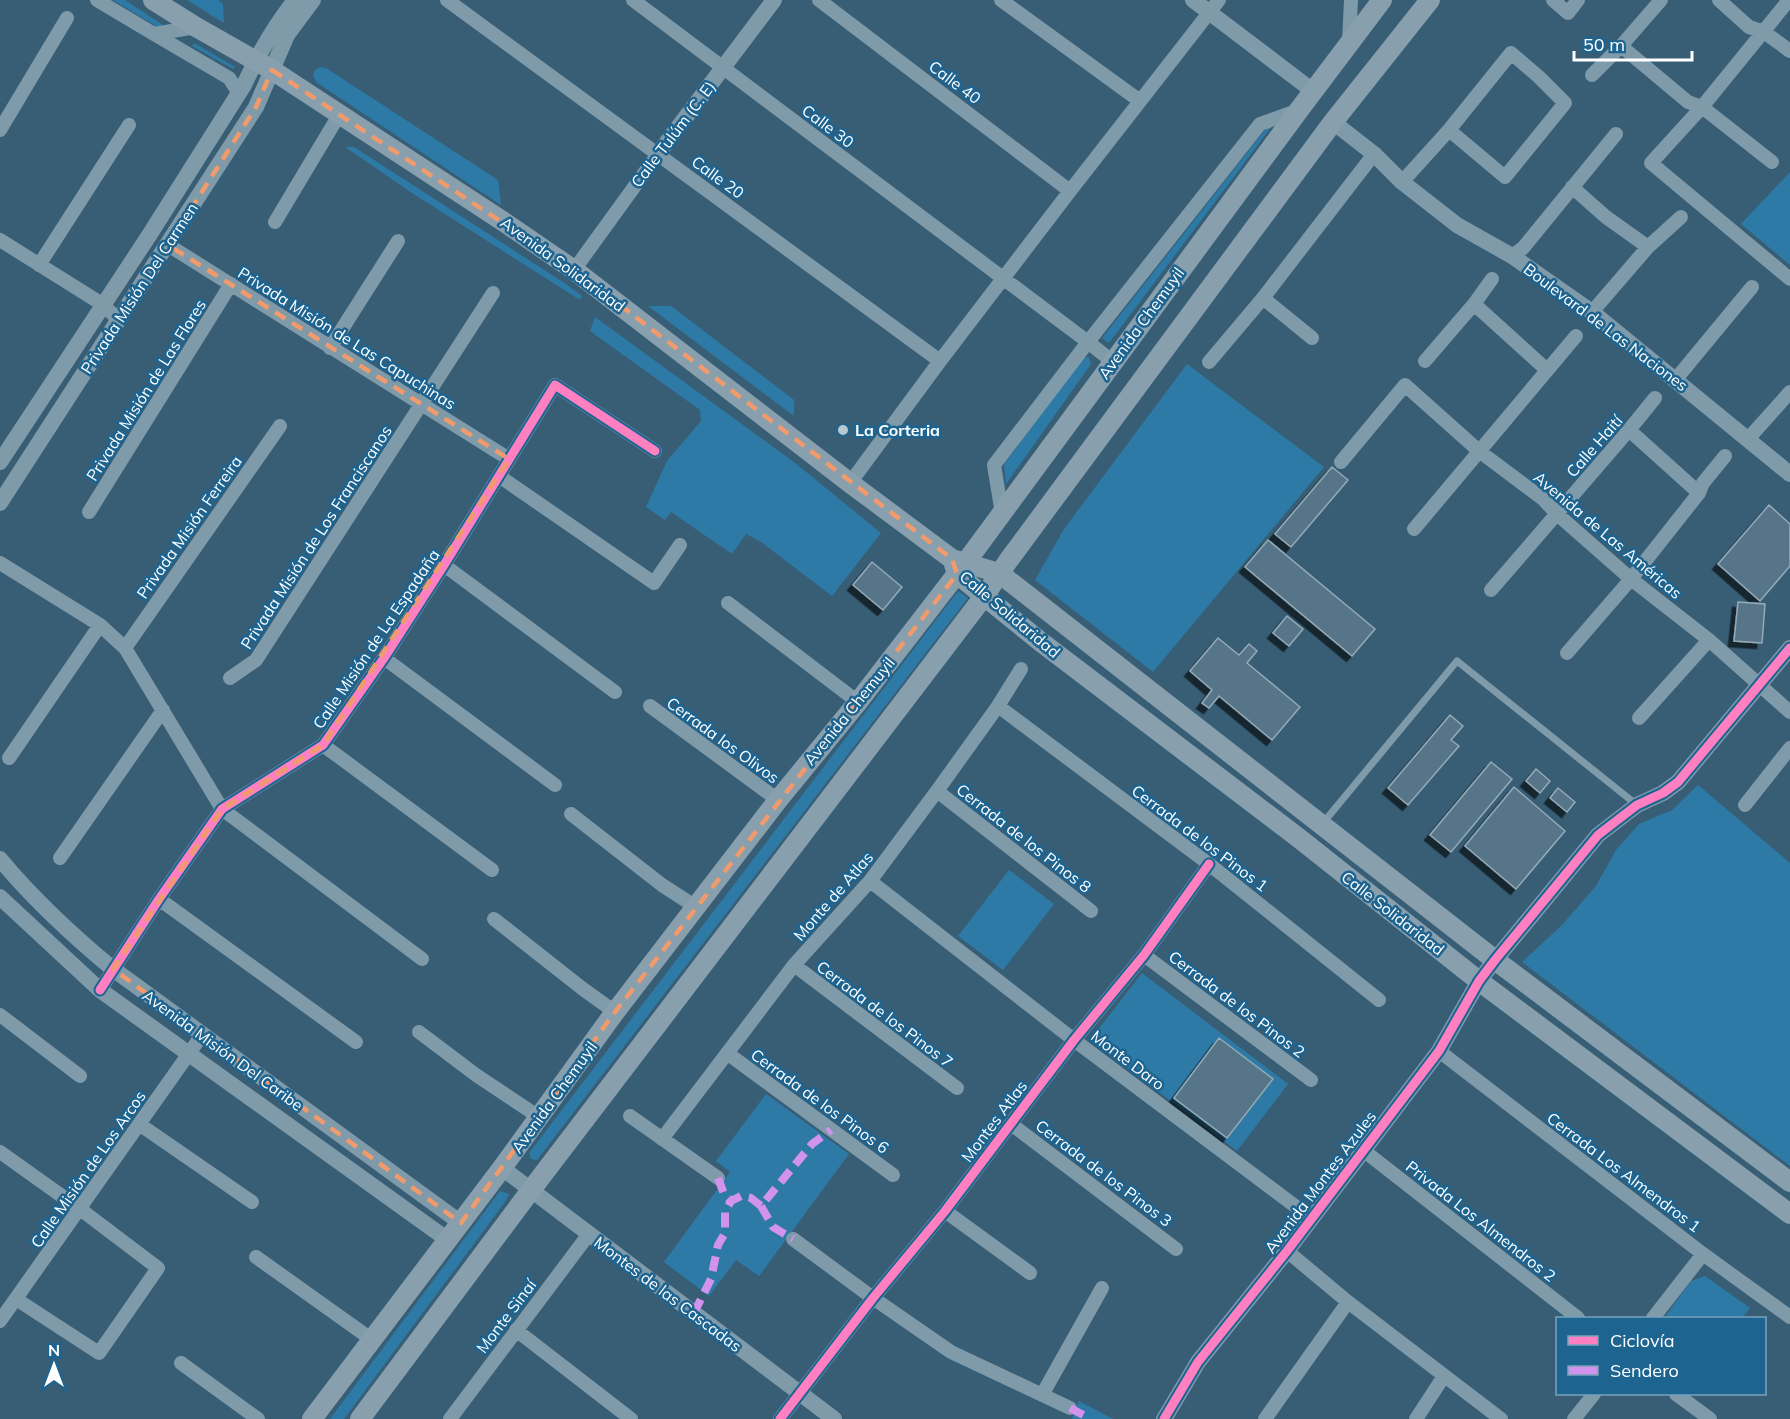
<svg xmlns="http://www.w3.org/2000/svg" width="1790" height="1419" font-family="Mulish,sans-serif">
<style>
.green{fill:#2e7aa6}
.building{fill:#567588;stroke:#94aab7;stroke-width:1.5;filter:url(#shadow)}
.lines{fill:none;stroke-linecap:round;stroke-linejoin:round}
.service{stroke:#7f9aa9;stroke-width:7}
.minor{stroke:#7f9aa9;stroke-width:14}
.tertiary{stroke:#7f9aa9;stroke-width:16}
.secondary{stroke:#889fae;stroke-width:20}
.quiet{stroke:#d193ec;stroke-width:8;stroke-dasharray:15 8;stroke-linecap:butt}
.cycleway-casing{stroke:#1d6491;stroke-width:13}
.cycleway{stroke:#ff80c0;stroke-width:9}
.marked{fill:none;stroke:#f19b6d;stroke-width:4.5;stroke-dasharray:12 8;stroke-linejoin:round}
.poi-dot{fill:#b9c7cf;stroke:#1d6491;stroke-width:2}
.labels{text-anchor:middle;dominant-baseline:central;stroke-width:5;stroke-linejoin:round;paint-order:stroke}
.street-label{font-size:16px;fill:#fff;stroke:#1d6491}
.poi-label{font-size:16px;font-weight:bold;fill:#fff;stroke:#1d6491;text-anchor:start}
</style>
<defs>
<filter id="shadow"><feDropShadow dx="-5.5" dy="5.5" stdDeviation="0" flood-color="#0009"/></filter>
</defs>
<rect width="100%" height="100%" fill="#385e76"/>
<path class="green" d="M113 0H125L166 27 161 29Z
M187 0H218L223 4 224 23Z
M194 43 235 67 233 69 192 46Z
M320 67 326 68 498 180 501 205 316 82 313 75 315 70Z
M1268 126H1272L1109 343 1102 338Z
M345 147H354L566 284 582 296 580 300 412 193Z
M1790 172V265L1741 224Z
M648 306H671L794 400V416Z
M595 317 794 462 881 533 832 596 761 542 746 534 732 554 671 512 665 520 646 507 667 461 701 421 700 410 590 331Z
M1089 357 1091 364 1006 484 1004 464 1083 358Z
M1187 364 1324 467 1153 672 1035 580 1064 529Z
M958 591 968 598 537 1160 531 1159 529 1153Z
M1698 785 1790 863V1166L1522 962 1562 925 1596 886 1616 850 1639 824 1672 810Z
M1009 870 1054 904 1003 970 958 936Z
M1142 973 1288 1084 1237 1151 1090 1040Z
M766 1094 849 1154 759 1276 736 1260 709 1296 664 1262 730 1172 716 1161Z
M500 1191 509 1194 505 1202 344 1419H330Z
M1705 1276 1750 1308 1742 1318H1664L1691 1281Z
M1079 1401 1113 1419H1072Z"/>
<path class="building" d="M1332 467 1348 480 1291 547 1275 534Z
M1769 505 1790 524V566L1760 601 1718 564Z
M1268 540 1375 629 1352 656 1245 567Z
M872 562 902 587 883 610 853 585Z
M1738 602 1765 604 1762 643 1734 641Z
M1287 616 1303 629 1289 646 1273 633Z
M1218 638 1239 655 1249 644 1257 651 1247 663 1300 707 1272 740 1219 696 1209 708 1202 703 1212 690 1190 671Z
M1450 715 1463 726 1451 740 1459 746 1408 805 1388 788Z
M1491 762 1512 779 1451 852 1430 835Z
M1536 769 1550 781 1540 793 1526 781Z
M1514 787 1565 831 1516 889 1465 846Z
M1558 788 1575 802 1567 812 1550 798Z
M1219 1038 1273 1079 1227 1138 1174 1098Z"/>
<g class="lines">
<path class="service" d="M1323 823 1457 661 1637 805"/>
<path class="minor" d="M97 0 154 34 196 27
M447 0 940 361
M633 0 1088 342 1113 362
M819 0 1070 191
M1001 0 1140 101
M1553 0 1568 13 1578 0
M1719 0 1749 27 1764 32 1790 51
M1789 0 1702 107 1651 163 1790 279
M154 34 229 78 239 93
M1349 42 1351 0
M1621 46 1688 102 1702 107 1772 162
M1592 75 1621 46 1661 0
M0 130 67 18
M1402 182 1449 130 1511 53 1539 77 1565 103 1505 177 1449 130
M1572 187 1606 217 1648 247
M275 222 339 115
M0 240 102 304 119 320
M168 245 509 459
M1512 256 1523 248 1616 134
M39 265 129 125
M574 270 658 154
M1263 298 1312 338
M1474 304 1492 279
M1592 312 1648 247 1681 217
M330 348 398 241
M1425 361 1474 304 1547 370
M1209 362 1263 298 1374 154
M1676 379 1752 287
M1629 430 1699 493
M1748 439 1790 392
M1341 462 1405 385 1479 451 1543 499 1557 514 1631 579 1709 640 1790 712
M499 476 654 583 680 545
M850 483 940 361 1070 191 1219 0
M89 512 231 284
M1002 514 994 465 1088 342 1260 124 1299 110
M1414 529 1576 336
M0 563 100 625 125 648 222 809 422 959
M444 565 615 692
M1491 590 1629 430 1655 398
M728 603 858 702
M125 648 280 426
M1567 653 1631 579 1699 493 1703 483 1725 456
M384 658 555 785
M230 678 256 660 493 293
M650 706 778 800
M998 706 1209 864 1379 1000
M1639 718 1709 640
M323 745 492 870
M9 758 100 625
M937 791 1091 911
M1745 805 1790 748
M571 814 662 885 696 907
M60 858 163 710
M870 881 1074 1040 1311 1218
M159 899 356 1042
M494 919 583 989 615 1012
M1144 955 1311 1080
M794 965 957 1088
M100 990 159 899 222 809 323 745 384 658 444 565 555 385 655 451
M0 1015 80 1076
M419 1032 476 1075 539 1117
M1439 1051 1703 1254 1790 1317
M727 1053 893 1175
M630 1116 718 1178
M139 1124 252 1202
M1011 1124 1176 1249
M662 1139 794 965 870 881 937 791 998 706 1021 669
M1363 1150 1578 1318
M0 1152 80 1209 158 1268 99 1353 16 1299
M945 1211 1030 1273
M793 1239 873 1298 951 1352 1070 1408
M1287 1251 1348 1302 1501 1419
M256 1257 371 1339
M1653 1318 1703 1254
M0 1321 202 1035
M516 1330 631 1419
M181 1363 258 1419
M1676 1394 1710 1419
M1042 1395 1102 1288
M450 1419 589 1234
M780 1419 873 1298 945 1211 1074 1040 1144 955 1209 864
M1265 1419 1348 1302
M1416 1419 1444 1376
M1574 1419 1594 1394"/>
<path class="tertiary" d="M1193 0 1313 91
M1333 122 1374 154 1402 182 1457 225 1512 256 1592 312 1790 474
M658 154 774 0
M0 462 150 234 244 85C258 54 274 27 295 0
M0 503 256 107 287 35 313 0
M0 859C34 900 72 935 113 969L461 1223
M0 897 100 990 448 1240
M502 1168 834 1419
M1164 1419 1198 1362 1287 1251 1439 1051 1479 981 1495 960 1598 835 1637 805 1663 793 1678 782 1790 648"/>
<path class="secondary" d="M153 0 196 27 272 70 507 224 574 270 850 483 952 559 999 573 1495 960 1790 1182
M953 561 957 574 1041 642 1300 839 1479 981 1790 1214
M312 1419 502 1168 615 1012 778 800 858 702 966 562 1299 110 1382 0
M360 1419 531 1190 985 595 1008 561 1333 122 1430 0"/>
<path class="quiet" d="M718 1178 724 1194 731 1201 741 1196 751 1198 761 1206 812 1144 831 1130
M761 1206 773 1227 793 1239
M694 1313 711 1279 718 1245 725 1233V1212L731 1201
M1070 1408 1085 1416 1086 1419"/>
<g class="cycleway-casing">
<path id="cycleway" d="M100 990 159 899 222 809 323 745 384 658 444 565 555 385 655 451
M780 1419 873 1298 945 1211 1074 1040 1144 955 1209 864
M1164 1419 1198 1362 1287 1251 1439 1051 1479 981 1495 960 1598 835 1637 805 1663 793 1678 782 1790 648"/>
</g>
<use href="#cycleway" class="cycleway"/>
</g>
<path class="marked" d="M272 70 574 270 952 559 957 574 615 1012 461 1223 113 969 222 809 323 745 509 459 168 245 256 107Z"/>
<circle class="poi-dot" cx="843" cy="430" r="6"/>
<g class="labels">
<g class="street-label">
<text transform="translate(955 82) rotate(37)">Calle 40</text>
<text transform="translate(828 126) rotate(37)">Calle 30</text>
<text transform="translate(673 134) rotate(-53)">Calle Tulúm (C. E)</text>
<text transform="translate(718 177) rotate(36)">Calle 20</text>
<text transform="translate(563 264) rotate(36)">Avenida Solidaridad</text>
<text transform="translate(139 288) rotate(-57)">Privada Misión Del Carmen</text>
<text transform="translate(1141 323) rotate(-54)">Avenida Chemuyil</text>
<text transform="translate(1606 327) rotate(37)">Boulevard de Las Naciones</text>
<text transform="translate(347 338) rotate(32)">Privada Misión de Las Capuchinas</text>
<text transform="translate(146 390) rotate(-58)">Privada Misión de Las Flores</text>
<text transform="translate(1594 446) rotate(-49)">Calle Haití</text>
<text transform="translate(189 527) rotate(-55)">Privada Misión Ferreira</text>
<text transform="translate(1608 535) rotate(40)">Avenida de Las Américas</text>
<text transform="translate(316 537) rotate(-57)">Privada Misión de Los Franciscanos</text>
<text transform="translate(1010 614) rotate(40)">Calle Solidaridad</text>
<text transform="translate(376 639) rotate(-56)">Calle Misión de La Espadaña</text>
<text transform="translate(849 711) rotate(-51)">Avenida Chemuyil</text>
<text transform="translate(723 740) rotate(36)">Cerrada los Olivos</text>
<text transform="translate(1024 838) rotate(38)">Cerrada de los Pinos 8</text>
<text transform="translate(1200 838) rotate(37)">Cerrada de los Pinos 1</text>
<text transform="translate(833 896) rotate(-49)">Monte de Atlas</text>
<text transform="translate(1393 913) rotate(38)">Calle Solidaridad</text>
<text transform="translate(1237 1004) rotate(37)">Cerrada de los Pinos 2</text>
<text transform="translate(885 1014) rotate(37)">Cerrada de los Pinos 7</text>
<text transform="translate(223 1050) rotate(36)">Avenida Misión Del Caribe</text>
<text transform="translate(1128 1060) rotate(37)">Monte Daro</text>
<text transform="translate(554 1097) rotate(-54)">Avenida Chemuyil</text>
<text transform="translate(820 1101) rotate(36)">Cerrada de los Pinos 6</text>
<text transform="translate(994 1121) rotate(-53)">Montes Atlas</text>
<text transform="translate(88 1169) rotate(-55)">Calle Misión de Los Arcos</text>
<text transform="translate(1624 1172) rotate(37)">Cerrada Los Almendros 1</text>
<text transform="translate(1104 1173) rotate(37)">Cerrada de los Pinos 3</text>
<text transform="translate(1320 1182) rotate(-53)">Avenida Montes Azules</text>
<text transform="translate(1481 1221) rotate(38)">Privada Los Almendros 2</text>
<text transform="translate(668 1294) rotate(37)">Montes de las Cascadas</text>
<text transform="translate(506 1316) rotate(-53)">Monte Sinaí</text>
</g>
<g class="poi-label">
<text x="855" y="430">La Corteria</text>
</g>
</g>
<rect x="1556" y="1317" width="210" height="78" fill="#1d6491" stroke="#77a2bd" stroke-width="1.5"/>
<rect x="1568" y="1336" width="30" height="9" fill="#ff80c0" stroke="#77a2bd" stroke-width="1.5"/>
<text x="1610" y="1347" font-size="18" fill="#ffffff">Ciclovía</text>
<rect x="1568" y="1366" width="30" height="9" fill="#d193ec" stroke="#77a2bd" stroke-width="1.5"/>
<text x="1610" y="1377" font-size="18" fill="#ffffff">Sendero</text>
<g transform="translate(54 1365)" stroke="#1d6491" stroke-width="4.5" paint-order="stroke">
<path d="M0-4.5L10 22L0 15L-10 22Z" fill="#ffffff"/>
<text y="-9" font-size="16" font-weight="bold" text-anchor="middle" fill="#ffffff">N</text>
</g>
<path d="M1574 51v9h118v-9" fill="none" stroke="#ffffff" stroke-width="3"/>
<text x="1583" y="51" font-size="18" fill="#ffffff" stroke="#1d6491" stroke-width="4.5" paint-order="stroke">50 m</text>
</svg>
